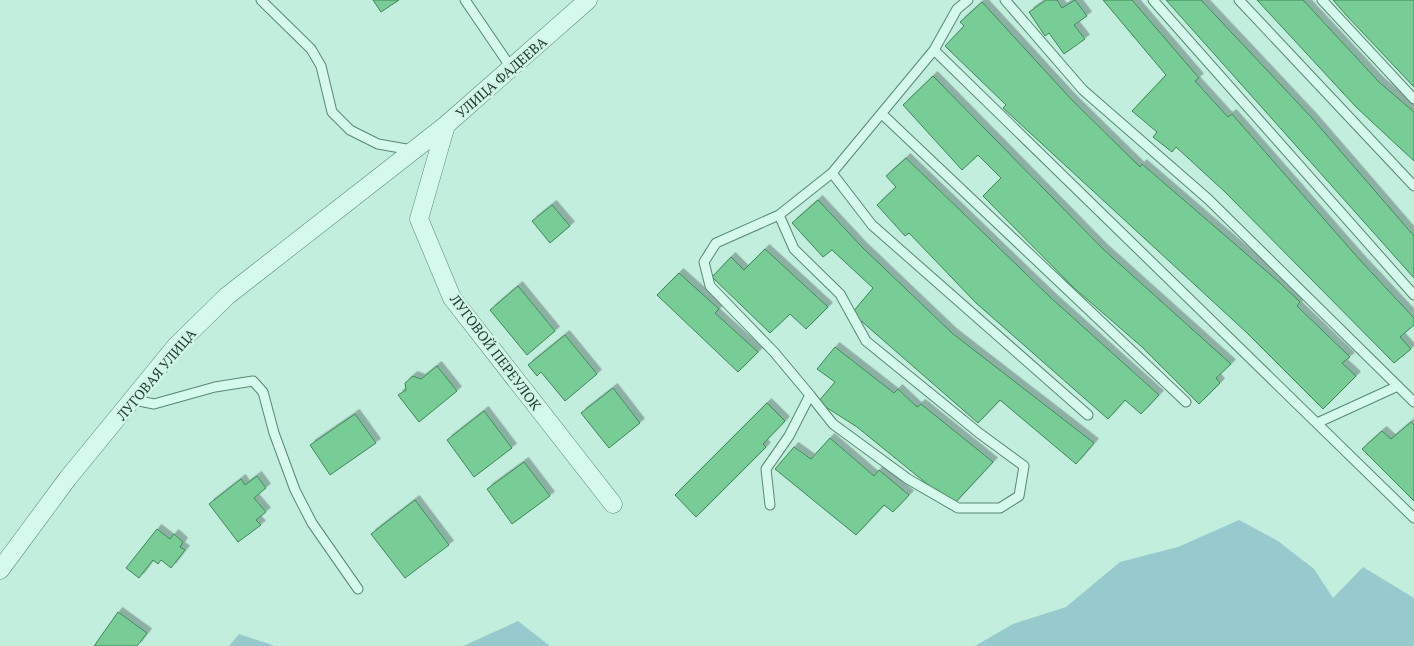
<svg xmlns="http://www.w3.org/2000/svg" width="1414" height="646" font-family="'PT Serif',serif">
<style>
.green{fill:#96cacd}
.building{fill:#77cd95;stroke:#3e8856;filter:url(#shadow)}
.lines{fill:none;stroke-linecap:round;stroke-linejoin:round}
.service-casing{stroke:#59886f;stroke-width:11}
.minor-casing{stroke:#59886f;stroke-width:19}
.service{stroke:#d5f9ec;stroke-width:9}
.minor{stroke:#d5f9ec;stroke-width:18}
.labels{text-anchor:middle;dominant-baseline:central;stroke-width:5;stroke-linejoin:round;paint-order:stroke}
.street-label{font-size:14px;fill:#1d3828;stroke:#d1f6e9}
</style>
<defs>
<filter id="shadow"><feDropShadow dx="4.5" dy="-4.5" stdDeviation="0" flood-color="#0004"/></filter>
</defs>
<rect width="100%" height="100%" fill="#c2eede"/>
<path class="green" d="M1239 520 1278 541 1314 569 1333 598 1363 567 1414 598V646H975L1013 624 1066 607 1120 562 1178 547Z
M518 621 550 646H463Z
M239 634 275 646H229Z"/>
<path class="building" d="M373 0H399L381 12Z
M1046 0H1057L1062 8 1075 0 1087 16 1074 25 1085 39 1064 54 1049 33 1045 36 1029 12Z
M1103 0H1132L1199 78 1195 81 1228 117 1232 114 1359 259 1414 318V325L1400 337 1411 349 1394 363 1225 192 1176 147 1172 152 1153 137 1157 132 1132 111 1166 75Z
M1166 0H1201L1312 118 1414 236V278Z
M1257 0H1303L1379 82 1414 112V161L1356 107Z
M1333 0H1414V87L1347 16Z
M982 2 1071 99 1140 167 1142 164 1279 282 1300 302 1297 306 1350 357 1342 363 1356 376 1323 409 1246 332 1003 108 1006 105 945 46 964 26 960 22Z
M933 76 1103 249 1231 364 1216 378 1220 383 1199 404 1142 347 1073 287 983 196 1001 178 978 155 962 170 903 105Z
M906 158 1050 297 1159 395 1141 414 1125 400 1108 419 976 303 909 233 905 236 877 205 896 187 886 176Z
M818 200 862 247 952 333 1094 443 1076 464 1000 400 978 423 852 313 873 288 832 250 823 257 792 223Z
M552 205 570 226 550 243 532 221Z
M765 249 828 307 806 329 790 314 770 333 712 277 731 257 744 270Z
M679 273 719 309 715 313 758 352 738 372 657 295Z
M518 286 555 331 527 355 490 310Z
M565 335 597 374 565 401 541 372 537 376 528 365Z
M835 347 894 393 898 389 917 407 921 404 993 462 953 505 857 427 818 402 835 382 817 369Z
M437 366 457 391 419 422 398 395 406 390 405 383 413 376 421 379Z
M613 388 640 423 609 448 581 413Z
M767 403 785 421 763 444 766 447 696 517 675 495Z
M484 411 512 448 474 477 447 440Z
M355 414 376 443 330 475 310 445Z
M1411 422 1414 425V501L1362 449 1382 431 1391 439Z
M830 438 874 476 879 470 909 495 893 512 884 505 856 535 775 469 794 447 811 459Z
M524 462 550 496 512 524 487 489Z
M257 476 266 488 254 498 266 512 256 520 261 525 238 542 209 504 241 479 245 485Z
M415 500 449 545 405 578 371 534Z
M157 529 170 539 174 534 183 542 180 547 185 550 171 568 161 560 158 564 153 560 139 578 126 568Z
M118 612 147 633 137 646H94Z"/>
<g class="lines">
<g class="service-casing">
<path id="service" d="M261 0 311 49 321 66 332 112 350 130 378 144 412 150
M465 0 512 69
M1005 0 1083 90 1208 199 1414 402
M1153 0 1414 295
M1239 0 1414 186
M1322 0 1414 99
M934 50 1414 518
M882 114 1186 402
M832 173 872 225 1088 415
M779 215 794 249 840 294 866 341 979 433 1024 466 1019 496 1000 508H958L908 479 833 424 810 395
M134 400 154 404 215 387 253 381 263 392 274 433 295 490 312 523 358 589
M1317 423 1398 386
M770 505 766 469 789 436 810 395 774 352 710 286 704 262 716 243 779 215 832 173 934 50 957 9 968 0"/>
</g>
<g class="minor-casing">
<path id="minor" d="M446 125 419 219 452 298 613 504
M0 570 68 478 176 346 227 296 446 125 588 0"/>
</g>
<use href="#service" class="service"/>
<use href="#minor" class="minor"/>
</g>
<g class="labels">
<g class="street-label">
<text transform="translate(501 77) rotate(-41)">УЛИЦА ФАДЕЕВА</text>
<text transform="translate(496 352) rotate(53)">ЛУГОВОЙ ПЕРЕУЛОК</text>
<text transform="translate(156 374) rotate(-50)">ЛУГОВАЯ УЛИЦА</text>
</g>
</g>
</svg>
